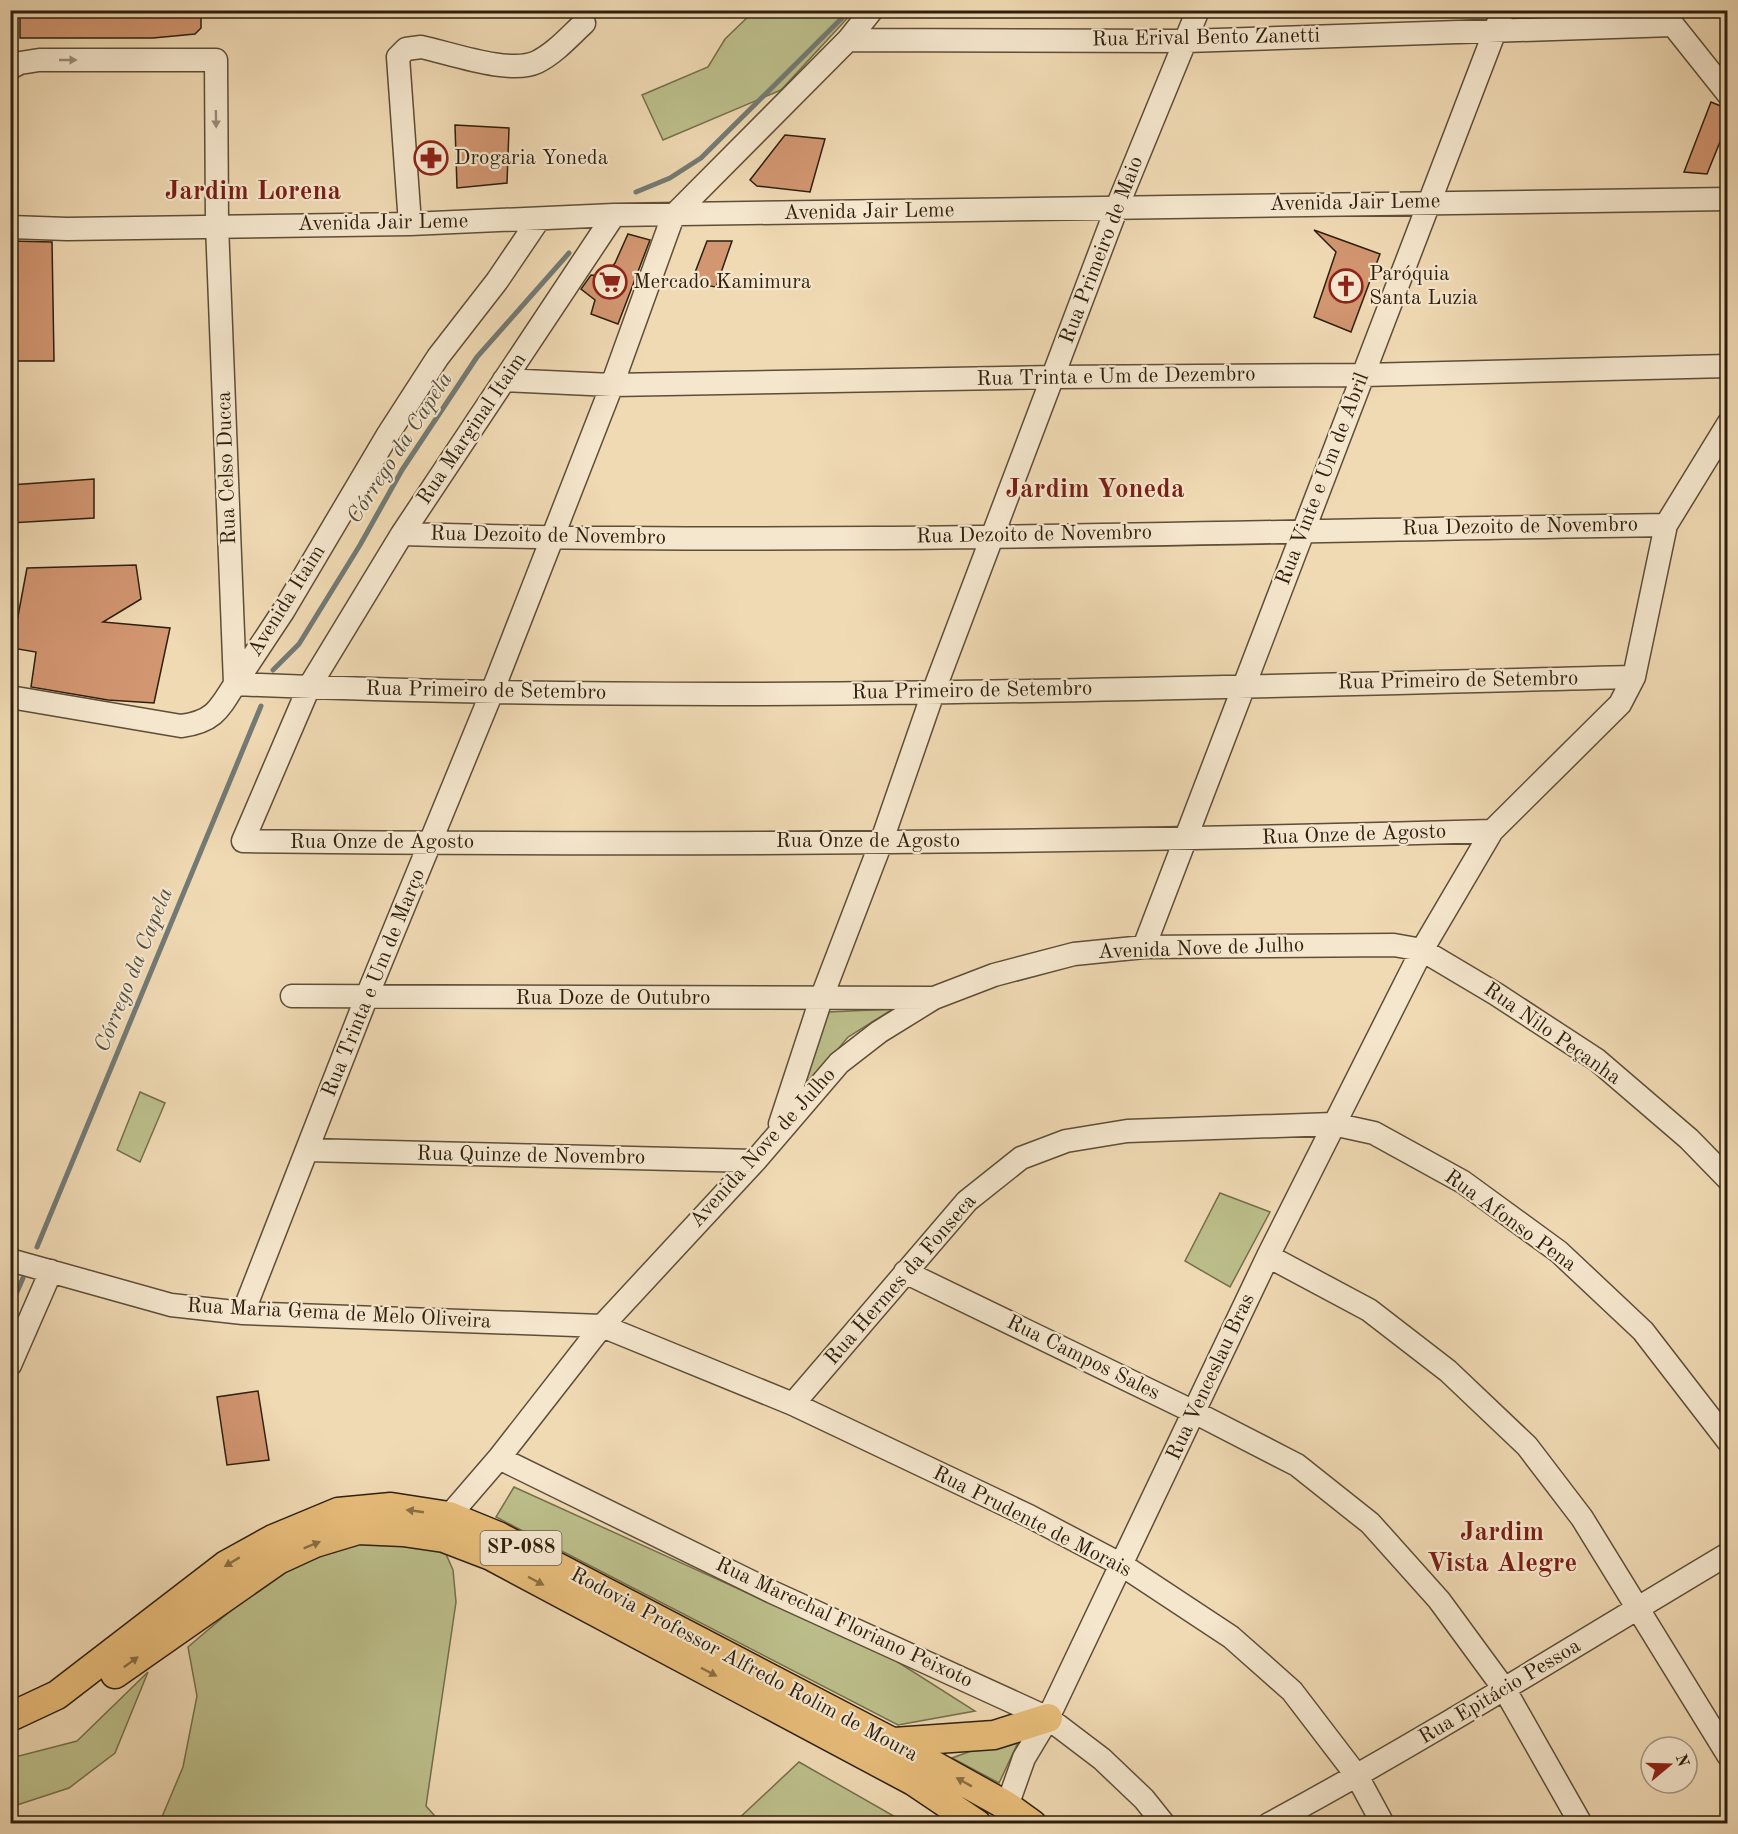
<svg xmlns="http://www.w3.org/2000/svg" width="1738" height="1834" font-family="'Old Standard TT',serif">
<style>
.green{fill:#bcbf8b;stroke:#746f4c;stroke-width:1.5}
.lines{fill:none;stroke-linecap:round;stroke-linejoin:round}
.stream{stroke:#737a75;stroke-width:5}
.building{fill:#d29671;stroke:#2d1f0e;stroke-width:1.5}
.minor-casing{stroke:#5e4e38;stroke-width:25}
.major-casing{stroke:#2d1f0e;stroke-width:31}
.minor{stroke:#f5e7ce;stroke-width:22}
.major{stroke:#e8bd7a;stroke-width:28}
.oneway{fill:#9b8d78}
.oneway2{fill:#8a6e44}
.labels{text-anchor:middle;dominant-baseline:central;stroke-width:4.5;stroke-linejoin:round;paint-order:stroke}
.shield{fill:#f5e7ce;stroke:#695b48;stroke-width:1.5}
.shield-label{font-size:20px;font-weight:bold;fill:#2d1f0e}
.street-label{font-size:21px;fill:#2d1f0e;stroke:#f5e7ce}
.poi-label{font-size:21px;fill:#2d1f0e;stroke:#f5e7ce;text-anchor:start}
.water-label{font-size:22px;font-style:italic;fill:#504d41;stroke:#f5e7ce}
.district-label{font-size:27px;font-weight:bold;fill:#7a1f14;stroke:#f5e7ce}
</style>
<rect width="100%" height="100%" fill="#f0dab4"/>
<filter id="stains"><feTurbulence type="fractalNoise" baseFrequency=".00333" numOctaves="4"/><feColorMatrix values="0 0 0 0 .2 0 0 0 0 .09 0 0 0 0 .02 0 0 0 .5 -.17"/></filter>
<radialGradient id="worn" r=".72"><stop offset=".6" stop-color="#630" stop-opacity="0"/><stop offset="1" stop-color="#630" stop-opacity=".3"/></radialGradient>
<path class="green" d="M754 11H854L781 90 663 140 642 95 708 67 725 39Z
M893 1009 848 1037 798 1097 829 1012Z
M140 1092 165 1103 140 1162 117 1150Z
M1220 1193 1270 1212 1230 1287 1185 1261Z
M514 1487 893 1659 975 1711 898 1725 496 1517Z
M359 1536 441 1543 453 1570 456 1602 426 1806 441 1823 159 1824 183 1767 197 1696 188 1647 282 1567Z
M148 1672 115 1753 69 1788 11 1807V1758L77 1741Z
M1023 1732 999 1783 952 1758Z
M799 1762 906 1823H734Z"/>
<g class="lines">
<path class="stream" d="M636 192 670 178 701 158 850 10
M273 670 299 644 360 545 402 470 477 357 569 253
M37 1247 261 706
M10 1308 23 1278"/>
</g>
<path class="building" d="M20 10H201V28L195 34 153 38H20Z
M1711 102 1728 109V122L1707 174 1684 172Z
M455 125 509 128 507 183 457 188Z
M785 135 825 139 810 192 757 186 750 180Z
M1314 230 1380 254 1351 332 1314 317 1336 252Z
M628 234 650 240 618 324 591 314 595 300 581 289 591 275 604 276 615 263Z
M10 241 52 242 54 361H10Z
M707 241H732L716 287 691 283Z
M94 479V518L10 523V485Z
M136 565 141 599 103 622 170 628 154 703 108 700 31 687 36 652 12 648 27 568Z
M258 1391 269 1460 227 1465 217 1397Z"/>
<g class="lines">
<g class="minor-casing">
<path id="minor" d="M848 40 1186 41 1673 25 1728 94
M10 68 20 63 39 60H216L217 225 235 684C219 710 213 722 181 726L10 697
M614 215 402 534 309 687 243 841C660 846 1076 843 1492 831
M410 224 398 57 406 49 421 47C450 53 510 75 537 62 555 53 569 37 584 23
M10 227 67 229 410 224 614 215 1728 199
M504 380 612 385 1053 377 1363 375 1728 366
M402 534C823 546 1245 531 1666 525
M235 684C701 705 1168 688 1634 677
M235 684 284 610 387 436 438 357 497 281 539 219
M1144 947 1503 10
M292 996 933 998
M780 1124 821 999 882 840 933 693 1117 207 1198 10
M307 1150 755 1161
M1268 1256 1369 1310 1448 1371 1527 1446 1582 1518 1728 1755
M10 1260 171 1305 243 1313 602 1326 793 1404 1029 1516 1122 1565 1231 1637 1292 1691 1357 1776 1383 1824
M905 1272 1194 1412 1297 1465 1370 1523 1439 1600 1505 1690 1581 1824
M243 1313 367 996 492 692 612 385 673 216 848 40 872 10
M10 1365 51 1271
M793 1404 967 1201 1021 1158 1066 1141 1127 1131 1333 1124 1374 1133 1463 1182 1559 1252 1643 1331 1728 1441
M499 1458 772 1592 1048 1718 1102 1759 1144 1799 1164 1824
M449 1516 499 1458 602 1326 755 1161 839 1063 879 1032 934 998 994 975 1074 954 1144 947 1394 945 1422 950 1496 994 1597 1060 1689 1139 1728 1179
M1007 1806 1024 1758 1048 1718 1268 1256 1422 950 1492 831 1620 704 1634 677 1666 525 1728 424
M1269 1824C1425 1740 1575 1645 1728 1554"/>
</g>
<g class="major-casing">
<path id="major" d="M115 1674 278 1560 315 1543 358 1530 403 1532 444 1538 491 1556 913 1781 977 1824
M10 1717 57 1695 226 1565 273 1539 338 1512 391 1507 449 1516 498 1536 892 1742 1007 1806 1032 1824
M894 1742 994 1735 1048 1718"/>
</g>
<use href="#minor" class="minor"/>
<use href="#major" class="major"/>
</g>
<defs><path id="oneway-solid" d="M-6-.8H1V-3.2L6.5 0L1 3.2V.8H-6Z" transform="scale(1.5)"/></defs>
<g class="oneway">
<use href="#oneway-solid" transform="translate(68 60)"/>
<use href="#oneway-solid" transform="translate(216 119) rotate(89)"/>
</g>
<g class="oneway2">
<use href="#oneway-solid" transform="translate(415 1511) rotate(-172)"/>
<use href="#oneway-solid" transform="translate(312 1545) rotate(-22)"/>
<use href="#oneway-solid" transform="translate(232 1562) rotate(149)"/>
<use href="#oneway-solid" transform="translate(536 1581) rotate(28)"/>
<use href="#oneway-solid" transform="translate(131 1662) rotate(-36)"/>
<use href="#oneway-solid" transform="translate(709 1672) rotate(28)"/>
<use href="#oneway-solid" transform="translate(964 1782) rotate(-151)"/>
</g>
<defs>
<g id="pharmacy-ring" transform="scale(1.725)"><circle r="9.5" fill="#f5e7ce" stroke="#8f2418" stroke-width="1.5"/><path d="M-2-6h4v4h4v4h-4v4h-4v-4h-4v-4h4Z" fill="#8f2418"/></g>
<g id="supermarket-ring" transform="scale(1.725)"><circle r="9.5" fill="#f5e7ce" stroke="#8f2418" stroke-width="1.5"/><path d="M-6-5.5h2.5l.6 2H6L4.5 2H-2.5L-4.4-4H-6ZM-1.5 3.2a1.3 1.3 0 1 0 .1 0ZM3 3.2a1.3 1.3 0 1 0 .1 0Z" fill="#8f2418"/></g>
<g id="church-ring" transform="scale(1.725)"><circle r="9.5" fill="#f5e7ce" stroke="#8f2418" stroke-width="1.5"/><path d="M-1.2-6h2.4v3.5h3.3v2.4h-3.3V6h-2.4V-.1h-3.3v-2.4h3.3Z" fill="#8f2418"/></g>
</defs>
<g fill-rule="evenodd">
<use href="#pharmacy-ring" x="431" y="158"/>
<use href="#supermarket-ring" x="610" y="282"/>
<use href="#church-ring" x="1346" y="286"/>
</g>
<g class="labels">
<rect class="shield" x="480.5" y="1531" width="81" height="34" rx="4.5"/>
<g class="shield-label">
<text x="521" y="1548">SP-088</text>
</g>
<g class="street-label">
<text transform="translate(1206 38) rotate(-1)">Rua Erival Bento Zanetti</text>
<text transform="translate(1355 203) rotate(-1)">Avenida Jair Leme</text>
<text transform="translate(869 212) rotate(-1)">Avenida Jair Leme</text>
<text transform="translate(383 223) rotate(-1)">Avenida Jair Leme</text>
<text transform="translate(1102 250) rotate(-69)">Rua Primeiro de Maio</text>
<text transform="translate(1116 377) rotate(-1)">Rua Trinta e Um de Dezembro</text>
<text transform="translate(472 429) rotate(-56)">Rua Marginal Itaim</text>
<text transform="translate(227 468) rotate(-92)">Rua Celso Ducca</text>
<text transform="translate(1323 479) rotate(-69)">Rua Vinte e Um de Abril</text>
<text transform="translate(1520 527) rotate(-1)">Rua Dezoito de Novembro</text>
<text transform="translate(1034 535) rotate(-1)">Rua Dezoito de Novembro</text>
<text transform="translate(548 536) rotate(1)">Rua Dezoito de Novembro</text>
<text transform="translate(287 601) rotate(-58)">Avenida Itaim</text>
<text transform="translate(1458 681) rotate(-1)">Rua Primeiro de Setembro</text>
<text transform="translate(486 691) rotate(1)">Rua Primeiro de Setembro</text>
<text transform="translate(972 691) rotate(-1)">Rua Primeiro de Setembro</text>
<text transform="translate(1354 835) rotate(-2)">Rua Onze de Agosto</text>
<text x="868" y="841">Rua Onze de Agosto</text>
<text x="382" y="842">Rua Onze de Agosto</text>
<text transform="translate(1201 949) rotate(-2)">Avenida Nove de Julho</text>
<text transform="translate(374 983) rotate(-68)">Rua Trinta e Um de Março</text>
<text x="613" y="998">Rua Doze de Outubro</text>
<text transform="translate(1552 1034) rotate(35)">Rua Nilo Peçanha</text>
<text transform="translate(763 1148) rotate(-48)">Avenida Nove de Julho</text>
<text transform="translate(531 1156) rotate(1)">Rua Quinze de Novembro</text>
<text transform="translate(1510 1221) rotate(36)">Rua Afonso Pena</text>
<text transform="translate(901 1280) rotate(-49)">Rua Hermes da Fonseca</text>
<text transform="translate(339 1314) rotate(3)">Rua Maria Gema de Melo Oliveira</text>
<text transform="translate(1083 1358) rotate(26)">Rua Campos Sales</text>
<text transform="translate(1211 1377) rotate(-65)">Rua Venceslau Bras</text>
<text transform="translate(1032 1522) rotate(27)">Rua Prudente de Morais</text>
<text transform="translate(844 1623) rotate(25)">Rua Marechal Floriano Peixoto</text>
<text transform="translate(744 1665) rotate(28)">Rodovia Professor Alfredo Rolim de Moura</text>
<text transform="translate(1500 1692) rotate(-31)">Rua Epitácio Pessoa</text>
</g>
<g class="poi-label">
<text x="454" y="158">Drogaria Yoneda</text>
<text x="1369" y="274">Paróquia<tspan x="1369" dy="24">Santa Luzia</tspan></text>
<text x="633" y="282">Mercado Kamimura</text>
</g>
<g class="water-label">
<text transform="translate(400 448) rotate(-57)">Córrego da Capela</text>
<text transform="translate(134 970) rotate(-68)">Córrego da Capela</text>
</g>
<g class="district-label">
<text x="253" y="191">Jardim Lorena</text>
<text x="1095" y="489">Jardim Yoneda</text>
<text x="1502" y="1532">Jardim<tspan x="1502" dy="31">Vista Alegre</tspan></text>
</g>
</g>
<rect width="1738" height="1834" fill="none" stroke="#f0dab4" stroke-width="36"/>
<rect x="12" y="12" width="1714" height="1810" fill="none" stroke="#2d1f0e" stroke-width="3"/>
<rect x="18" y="18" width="1702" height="1798" fill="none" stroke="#2d1f0e" stroke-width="1.5"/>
<g transform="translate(1669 1765) rotate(71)"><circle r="28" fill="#f5e7ce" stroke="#a59781" stroke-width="1.5"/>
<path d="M0-4.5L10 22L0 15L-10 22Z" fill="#8f2418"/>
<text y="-9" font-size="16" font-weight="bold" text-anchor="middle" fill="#2d1f0e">N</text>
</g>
<rect width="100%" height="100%" filter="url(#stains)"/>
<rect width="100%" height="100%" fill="url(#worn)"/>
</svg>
